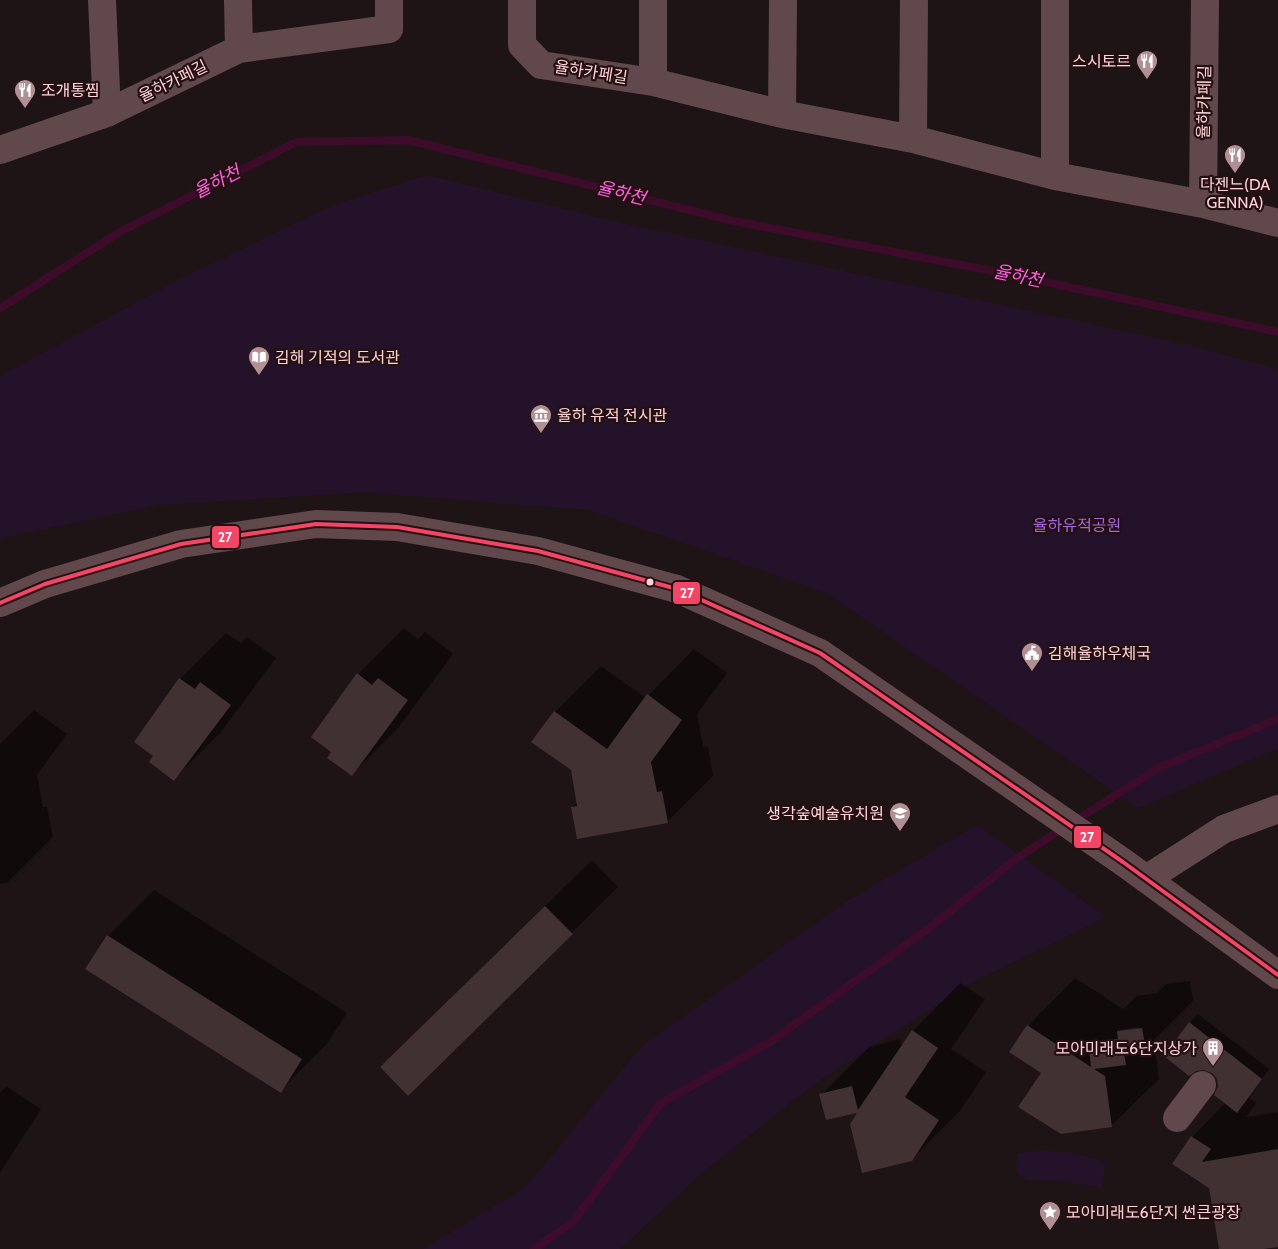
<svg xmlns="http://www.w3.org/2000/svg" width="1278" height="1249" font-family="Cabin,'Noto Sans KR',sans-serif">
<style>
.green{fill:#24122a}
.shadow{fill:#0007;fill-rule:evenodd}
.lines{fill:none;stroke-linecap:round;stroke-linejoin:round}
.stream{stroke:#3e0c2b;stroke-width:8}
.building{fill:#413132}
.minor{stroke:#60484d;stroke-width:28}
.bus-1-casing{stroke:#240f11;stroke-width:8}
.bus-1{stroke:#f34667;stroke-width:4}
.bus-dot{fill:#fed2d9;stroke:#240f11;stroke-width:2}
.labels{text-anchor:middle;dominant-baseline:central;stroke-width:4.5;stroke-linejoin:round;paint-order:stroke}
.poi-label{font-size:16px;fill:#fed2d9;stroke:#240f11;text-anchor:start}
.street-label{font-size:16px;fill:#fed2d9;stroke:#240f11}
.park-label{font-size:16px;fill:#a067df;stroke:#240f11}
.water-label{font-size:18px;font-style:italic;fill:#fc62df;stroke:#240f11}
.line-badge{stroke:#240f11;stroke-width:2}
.badge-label{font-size:14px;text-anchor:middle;font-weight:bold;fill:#fff}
</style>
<rect width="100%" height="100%" fill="#1f1415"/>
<path class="green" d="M427 175 622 223 1192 346 1278 369V748L1138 808 827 593 589 510 365 492 159 505 0 538V376L178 280 331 206Z
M977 825 1106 917 969 984 814 1084 702 1173 620 1249H423L526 1187 642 1046 849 900Z
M1039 1151C1062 1151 1083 1154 1105 1162L1102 1188 1067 1181 1027 1180 1017 1173V1153Z"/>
<path class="shadow" d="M404 628 418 639 425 632 453 654 398 728 352 774 333 751 358 674Z
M226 633 241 643 247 637 276 658 220 733 174 779 180 679Z
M694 649 727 673 697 714 703 747 708 746 713 776 667 822 572 807 578 802 572 769 555 712 601 666 646 698Z
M34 710 67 734 37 775 43 807H47L53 837 7 883 0 884V744Z
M592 860 618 887 408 1094 428 1021Z
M154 890 347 1013 326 1045 280 1091 108 936Z
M1075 978 1123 1009 1137 996 1157 993 1166 984 1190 981 1193 1001 1154 1040 1159 1079 1111 1126 1043 1073 1028 1026ZM1138 1027 1135 1030 1121 1032V1030Z
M960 983 985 999 951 1049 986 1072 959 1112 911 1160 859 1111 821 1095 869 1047 900 1039 902 1047 913 1031Z
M1198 1014 1269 1069 1249 1098 1256 1103 1246 1117 1278 1112V1245L1255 1249H1220L1210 1187 1192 1137 1226 1102 1219 1087 1218 1079 1213 1072 1165 1056 1190 1022Z
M6 1086 41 1109 0 1173V1093Z"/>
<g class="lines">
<path class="stream" d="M0 308 118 233 296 142 408 140 734 221 1013 275 1278 332
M1075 821 1158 768 1278 719
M534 1249 573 1222 661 1103 770 1042 928 929 1017 858 1065 827"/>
</g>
<path class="building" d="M357 673 372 685 378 678 408 700 352 776 327 758 331 752 311 737Z
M179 678 195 689 200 682 231 705 174 781 149 762 153 756 134 742Z
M647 694 682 720 651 762 657 792 662 791 668 823 577 839 571 807 577 806 571 770 531 742 554 711 607 749Z
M545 906 573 934 408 1096 380 1067Z
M107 935 302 1059 281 1093 85 969Z
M1189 1022 1262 1079 1237 1113 1214 1095 1218 1086 1217 1079 1212 1073 1203 1070 1196 1071 1189 1076 1164 1056Z
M1027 1025 1091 1067 1088 1043 1118 1039 1117 1031 1142 1028 1146 1050 1124 1053 1126 1065 1094 1069 1105 1076 1112 1127 1061 1134 1018 1107 1041 1073 1009 1052Z
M912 1030 938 1048 905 1097 939 1120 912 1161 862 1173 850 1124 857 1113 826 1120 819 1094 852 1086 858 1110Z
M1191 1136 1211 1149 1202 1162 1278 1149V1247L1264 1249H1219L1209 1188 1172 1164Z"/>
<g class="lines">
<path class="minor" d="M102 0 107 113
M238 0 239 49
M522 0V45L541 65 653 82 782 114 913 139 1055 176 1203 204 1278 223
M653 82V0
M782 114 783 0
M913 139 914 0
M0 150 107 113 239 49 389 29V0
M1055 176V0
M1203 204 1205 0
M0 603 45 584 181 544 316 524 397 527 538 551 677 589 820 653 1123 862 1278 975
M1146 879 1224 829 1278 809
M1177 1118 1202 1085"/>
<g class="bus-1-casing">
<path id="bus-1" d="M0 603 45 584 181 544 316 524 397 527 538 551 677 589 820 653 1123 862 1278 975"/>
</g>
<use href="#bus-1" class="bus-1"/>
</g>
<defs>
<g id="restaurant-pin" transform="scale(1.125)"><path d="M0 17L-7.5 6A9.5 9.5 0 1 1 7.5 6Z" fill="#b09094" stroke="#240f11"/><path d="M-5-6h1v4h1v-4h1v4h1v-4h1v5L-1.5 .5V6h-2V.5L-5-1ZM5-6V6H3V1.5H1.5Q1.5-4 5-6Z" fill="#fff"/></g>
<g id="library-pin" transform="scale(1.125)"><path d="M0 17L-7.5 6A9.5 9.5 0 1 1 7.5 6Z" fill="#b09094" stroke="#240f11"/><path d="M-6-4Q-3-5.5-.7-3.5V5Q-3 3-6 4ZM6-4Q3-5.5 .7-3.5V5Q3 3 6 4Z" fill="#fff"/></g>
<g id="museum-pin" transform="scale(1.125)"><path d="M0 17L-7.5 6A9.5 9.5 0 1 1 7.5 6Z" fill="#b09094" stroke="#240f11"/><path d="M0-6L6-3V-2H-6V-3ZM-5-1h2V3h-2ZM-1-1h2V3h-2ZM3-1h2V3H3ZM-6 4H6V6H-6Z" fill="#fff"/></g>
<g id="civic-pin" transform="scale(1.125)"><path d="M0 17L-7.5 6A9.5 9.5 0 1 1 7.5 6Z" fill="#b09094" stroke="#240f11"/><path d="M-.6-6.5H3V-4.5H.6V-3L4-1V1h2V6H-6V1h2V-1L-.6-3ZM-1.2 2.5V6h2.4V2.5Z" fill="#fff"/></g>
<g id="school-pin" transform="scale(1.125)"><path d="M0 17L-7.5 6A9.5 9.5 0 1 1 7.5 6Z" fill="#b09094" stroke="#240f11"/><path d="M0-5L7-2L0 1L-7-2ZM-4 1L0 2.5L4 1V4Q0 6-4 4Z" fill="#fff"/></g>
<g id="building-pin" transform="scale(1.125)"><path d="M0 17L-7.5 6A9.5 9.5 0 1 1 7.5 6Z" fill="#b09094" stroke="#240f11"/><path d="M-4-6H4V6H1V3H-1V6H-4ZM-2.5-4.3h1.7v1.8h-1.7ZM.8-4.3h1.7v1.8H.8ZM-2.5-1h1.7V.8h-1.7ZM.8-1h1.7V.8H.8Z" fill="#fff"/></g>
<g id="sight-pin" transform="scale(1.125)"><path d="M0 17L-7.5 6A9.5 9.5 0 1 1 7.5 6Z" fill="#b09094" stroke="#240f11"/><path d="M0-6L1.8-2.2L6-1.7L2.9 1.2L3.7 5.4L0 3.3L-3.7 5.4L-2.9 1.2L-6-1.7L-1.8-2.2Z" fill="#fff"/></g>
</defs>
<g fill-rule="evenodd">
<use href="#restaurant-pin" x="1147" y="61"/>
<use href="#restaurant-pin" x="25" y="90"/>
<use href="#restaurant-pin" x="1235" y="155"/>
<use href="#library-pin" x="259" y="357"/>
<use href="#museum-pin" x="541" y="415"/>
<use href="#civic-pin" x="1032" y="653"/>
<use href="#school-pin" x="900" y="813"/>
<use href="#building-pin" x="1213" y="1048"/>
<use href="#sight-pin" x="1050" y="1212"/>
</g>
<circle class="bus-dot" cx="650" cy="582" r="4.5"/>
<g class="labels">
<g class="poi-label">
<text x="1131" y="61" text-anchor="end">스시토르</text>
<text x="41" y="90">조개통찜</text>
<text x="1235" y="184" text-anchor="middle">다젠느(DA<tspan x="1235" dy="18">GENNA)</tspan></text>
<text x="275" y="357">김해 기적의 도서관</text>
<text x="557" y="415">율하 유적 전시관</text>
<text x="1048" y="653">김해율하우체국</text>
<text x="884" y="813" text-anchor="end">생각숲예술유치원</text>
<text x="1197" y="1048" text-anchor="end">모아미래도6단지상가</text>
<text x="1066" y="1212">모아미래도6단지 썬큰광장</text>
</g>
<g class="street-label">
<text transform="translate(591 72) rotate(9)">율하카페길</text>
<text transform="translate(173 81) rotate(-26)">율하카페길</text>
<text transform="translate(1204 102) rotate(-89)">율하카페길</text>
</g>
<g class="park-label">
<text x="1077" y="525">율하유적공원</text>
</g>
<g class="water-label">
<text transform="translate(217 182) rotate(-27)">율하천</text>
<text transform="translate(621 193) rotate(14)">율하천</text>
<text transform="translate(1018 276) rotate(12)">율하천</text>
</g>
</g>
<g class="line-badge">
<rect x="211" y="525" width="29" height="24" rx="5" fill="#f34667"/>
<rect x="672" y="581" width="29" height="24" rx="5" fill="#f34667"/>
<rect x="1073" y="825" width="29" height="24" rx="5" fill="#f34667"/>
</g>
<g class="badge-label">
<text x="225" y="542">27</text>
<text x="687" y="598">27</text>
<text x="1087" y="842">27</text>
</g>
</svg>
